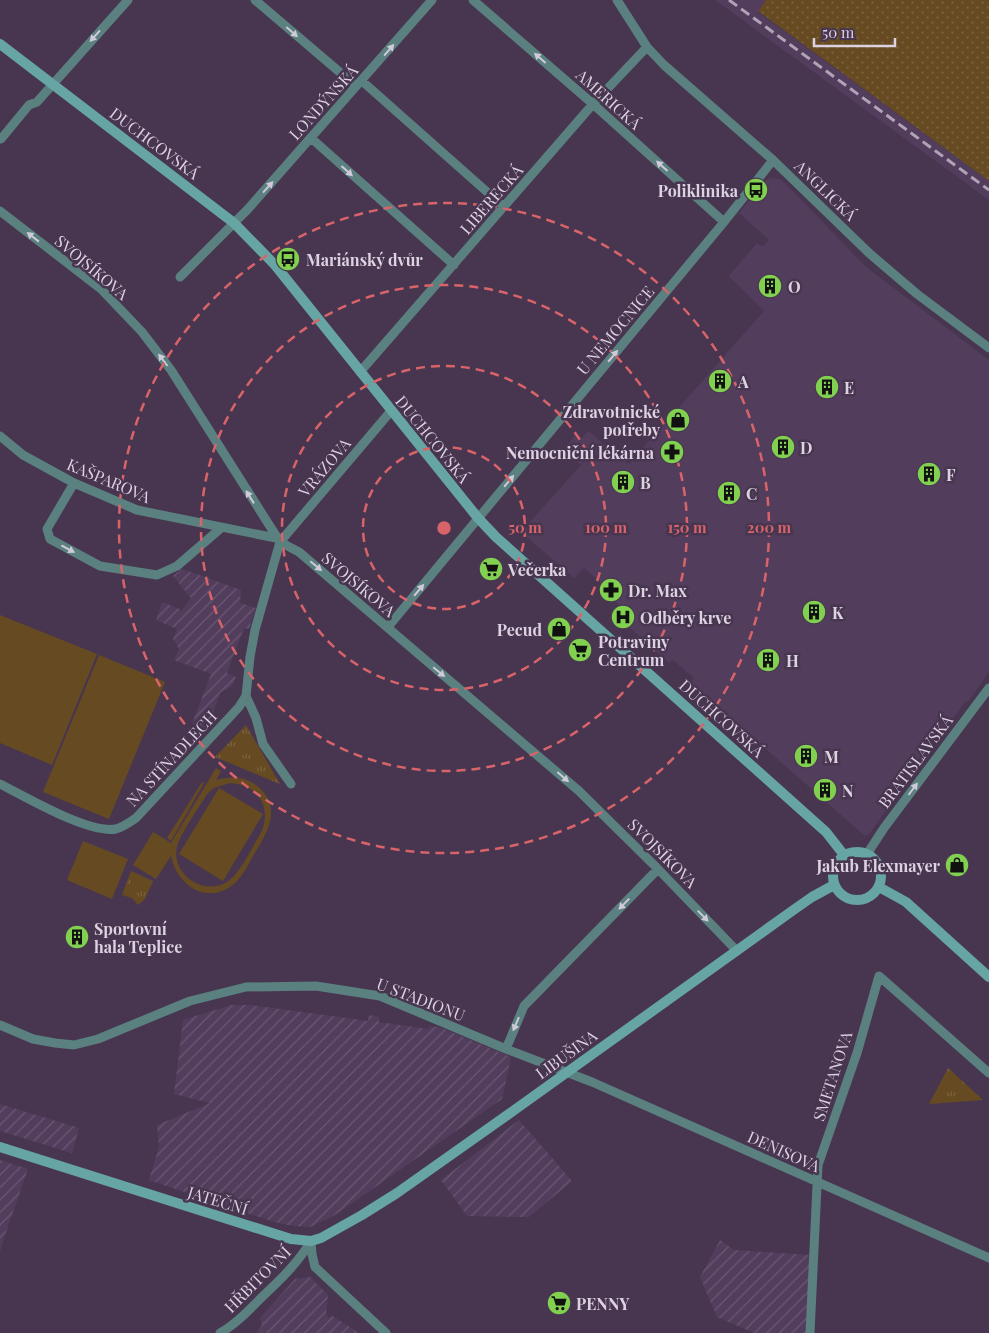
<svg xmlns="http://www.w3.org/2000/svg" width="989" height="1333" font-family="'Playfair Display',serif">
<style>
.built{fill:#533d5d}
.industrial{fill:url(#industrial-furrows)}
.grass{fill:#664a21;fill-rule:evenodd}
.park{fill:url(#park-tufts)}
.garden{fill:url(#garden-dots)}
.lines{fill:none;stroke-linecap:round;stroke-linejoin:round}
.street{stroke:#5a8080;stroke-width:9}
.secondary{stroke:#66a5a4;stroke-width:10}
.rail{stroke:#b0a3b6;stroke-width:3;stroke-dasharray:10 5;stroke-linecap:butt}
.oneway{fill:#d0cad8}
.ring{fill:none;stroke:#d86469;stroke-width:2.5;stroke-dasharray:9 6}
.labels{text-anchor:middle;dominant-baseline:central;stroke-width:5;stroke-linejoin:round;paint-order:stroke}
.street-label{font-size:16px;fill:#ddd2e2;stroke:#483650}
.poi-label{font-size:16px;font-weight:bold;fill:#ddd2e2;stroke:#483650;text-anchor:start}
.centre{fill:#d86469;stroke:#483650;stroke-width:2.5}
.ring-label{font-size:15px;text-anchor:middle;font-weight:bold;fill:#d86469;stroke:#483650;stroke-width:5;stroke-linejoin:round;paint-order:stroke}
</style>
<defs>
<pattern id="industrial-furrows" width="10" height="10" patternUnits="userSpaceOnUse" patternTransform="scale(1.25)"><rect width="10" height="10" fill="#533d5d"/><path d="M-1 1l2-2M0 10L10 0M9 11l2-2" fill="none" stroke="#6b5874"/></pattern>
<pattern id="park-tufts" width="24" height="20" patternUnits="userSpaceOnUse" patternTransform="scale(1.25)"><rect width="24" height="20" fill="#664a21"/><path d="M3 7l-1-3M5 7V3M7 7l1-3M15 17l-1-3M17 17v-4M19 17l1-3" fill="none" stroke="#7b6341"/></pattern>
<pattern id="garden-dots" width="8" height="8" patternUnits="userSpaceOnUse" patternTransform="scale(1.25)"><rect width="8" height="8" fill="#664a21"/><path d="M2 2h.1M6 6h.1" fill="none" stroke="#7b6341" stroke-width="1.8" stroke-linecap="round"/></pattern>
</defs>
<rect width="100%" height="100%" fill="#483650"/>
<path class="built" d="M715 0H766L758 12 989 181V200Z
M770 178 780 179 786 184 866 267 989 360V672L968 702 966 701 869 834 865 836 691 683 694 678 673 660 669 663 618 617 624 609 603 591 606 587 584 568 574 578 521 532 581 465 568 454 572 448 568 444 576 434 582 438 588 431 629 464 764 311 729 276 757 243 762 247 769 240 739 213 766 180Z"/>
<path class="industrial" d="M182 569 241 590 240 603 256 608 249 629 244 628 227 673 236 677 232 686 220 693 207 729 192 724 211 674 174 660 179 649 173 639 177 629 156 620 162 602 182 610 191 598 173 576Z
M231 1005H251L368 1021 369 1015 379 1017V1022L428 1029 429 1026 439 1027 511 1057 502 1099 332 1217 310 1227 293 1226 274 1222 149 1180 159 1147 157 1125 210 1103 174 1094 183 1020Z
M0 1104 79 1128 72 1153 0 1131Z
M519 1120 572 1181 529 1217 467 1216 441 1180Z
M0 1160 28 1169 0 1250Z
M720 1240 734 1250 810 1255 806 1333H754L717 1317 700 1277Z
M310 1277 328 1295 326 1315 330 1318 331 1315 359 1333H257L262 1325 260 1318 295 1279Z"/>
<path class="grass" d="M0 615 97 654 52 765 0 743Z
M99 655 165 682 109 819 43 792Z
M216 768 221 771 216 780C230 776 244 776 256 785 284 807 267 833 253 856 248 865 243 875 236 882 210 907 177 887 171 856L156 879 133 865 153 832 171 843ZM230 783C258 785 271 805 262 831 253 845 241 873 227 882 204 896 171 875 177 847 181 832 199 808 207 794L214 788Z
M202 782 204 783 171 841 167 838Z
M219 788 263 814 223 881 179 854Z
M83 841 128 859 112 899 67 880Z"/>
<path class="park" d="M246 725 280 784 215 757Z
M131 871 153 881 145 899 138 905 132 898 122 895Z
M948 1068 983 1100 929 1104Z"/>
<path class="garden" d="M766 0H989V181L758 11Z"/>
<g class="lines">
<path class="street" d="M255 0 356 86
M473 0 593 104 724 222
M617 0 647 47 664 65 773 160 869 253 917 294 989 348
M362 81 504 207
M311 138 454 265
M1 139 29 105 37 102 128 0
M0 211 101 289 142 332 171 370 280 542 299 552 579 791 658 869 737 951
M180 277 248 209 432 0
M360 372 593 104 647 47
M0 436 23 455 74 483 137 510 276 538
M74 483 47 529 50 539 100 566 157 575 177 566 221 528
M388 627 724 222 773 160
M0 784C26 797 88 834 116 829 123 827 130 822 136 818L239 707 246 696
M291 784 263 744 256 718 246 696 250 657 255 630 280 542 391 411
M867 854 884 828 989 688
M0 1025 33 1039 55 1043 74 1045 98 1039 190 1001 246 987 316 986 380 996 506 1049 592 1082 989 1258
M506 1049 524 1006 658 869
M311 1241 312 1254 315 1267 386 1333
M220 1333C236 1324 249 1310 262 1297 280 1280 298 1263 311 1241
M810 1333 818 1165 857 1053 879 976 989 1073"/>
<path class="secondary" d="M0 44 234 223 275 265 478 518 496 537 826 832 844 855
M833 876a24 24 0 1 1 48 0a24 24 0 1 1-48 0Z
M879 887 906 902 989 977
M0 1147 291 1239 311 1241 321 1238 362 1215 397 1193 513 1111 792 911 812 897 834 885"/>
<path class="rail" d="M729 0 989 190"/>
</g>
<defs><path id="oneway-solid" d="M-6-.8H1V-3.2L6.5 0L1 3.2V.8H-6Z" transform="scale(1.25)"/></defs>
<g class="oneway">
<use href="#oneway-solid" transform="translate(292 32) rotate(41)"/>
<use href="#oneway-solid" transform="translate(95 36) rotate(132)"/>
<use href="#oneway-solid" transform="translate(389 50) rotate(-49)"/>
<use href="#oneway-solid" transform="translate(540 58) rotate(-139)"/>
<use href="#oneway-solid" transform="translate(662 166) rotate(-138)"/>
<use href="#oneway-solid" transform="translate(347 171) rotate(42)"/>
<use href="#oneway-solid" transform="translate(268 187) rotate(-48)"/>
<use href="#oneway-solid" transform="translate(33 237) rotate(-142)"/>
<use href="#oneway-solid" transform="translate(613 356) rotate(-50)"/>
<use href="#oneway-solid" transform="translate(163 360) rotate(-127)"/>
<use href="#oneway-solid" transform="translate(509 481) rotate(-50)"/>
<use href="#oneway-solid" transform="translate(250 497) rotate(-122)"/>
<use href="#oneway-solid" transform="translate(68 549) rotate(28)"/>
<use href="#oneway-solid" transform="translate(316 566) rotate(40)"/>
<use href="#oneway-solid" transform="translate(419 590) rotate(-50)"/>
<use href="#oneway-solid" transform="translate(439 672) rotate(39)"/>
<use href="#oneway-solid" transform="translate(563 777) rotate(41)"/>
<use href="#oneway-solid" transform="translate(913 789) rotate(-53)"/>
<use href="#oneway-solid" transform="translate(624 904) rotate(134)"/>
<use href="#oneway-solid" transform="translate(703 916) rotate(46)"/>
<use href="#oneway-solid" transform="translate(516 1024) rotate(113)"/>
</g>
<g class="ring">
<circle cx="444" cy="528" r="81"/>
<circle cx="444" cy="528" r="162"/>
<circle cx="444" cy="528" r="243"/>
<circle cx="444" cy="528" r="325"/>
</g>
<defs>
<g id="bus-disc" transform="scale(1.25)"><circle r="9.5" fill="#81d050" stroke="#483650"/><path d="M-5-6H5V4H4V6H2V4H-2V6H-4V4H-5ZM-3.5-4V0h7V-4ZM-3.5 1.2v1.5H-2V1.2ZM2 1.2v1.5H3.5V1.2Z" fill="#111"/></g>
<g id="building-disc" transform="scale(1.25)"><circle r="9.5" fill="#81d050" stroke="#483650"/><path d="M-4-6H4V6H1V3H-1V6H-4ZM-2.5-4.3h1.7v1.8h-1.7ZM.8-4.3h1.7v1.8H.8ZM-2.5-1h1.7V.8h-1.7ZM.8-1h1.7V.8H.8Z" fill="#111"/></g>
<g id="shop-disc" transform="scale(1.25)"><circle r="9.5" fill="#81d050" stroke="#483650"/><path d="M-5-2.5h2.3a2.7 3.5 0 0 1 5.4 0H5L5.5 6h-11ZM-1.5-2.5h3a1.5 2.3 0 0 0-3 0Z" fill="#111"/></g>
<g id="pharmacy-disc" transform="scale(1.25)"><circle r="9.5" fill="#81d050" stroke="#483650"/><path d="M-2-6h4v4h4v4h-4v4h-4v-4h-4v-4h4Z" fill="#111"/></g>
<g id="supermarket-disc" transform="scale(1.25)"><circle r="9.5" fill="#81d050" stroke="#483650"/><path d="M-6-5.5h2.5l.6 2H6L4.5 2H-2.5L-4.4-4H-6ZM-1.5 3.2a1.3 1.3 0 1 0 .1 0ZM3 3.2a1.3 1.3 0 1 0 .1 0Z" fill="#111"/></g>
<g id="hospital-disc" transform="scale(1.25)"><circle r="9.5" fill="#81d050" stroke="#483650"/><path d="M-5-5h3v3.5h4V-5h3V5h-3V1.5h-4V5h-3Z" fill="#111"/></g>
</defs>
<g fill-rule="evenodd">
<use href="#bus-disc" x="756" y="190"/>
<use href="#bus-disc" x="288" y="259"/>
<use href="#building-disc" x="770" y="286"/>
<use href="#building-disc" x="720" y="381"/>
<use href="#building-disc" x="827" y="387"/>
<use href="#shop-disc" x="678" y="420"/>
<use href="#building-disc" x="783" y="447"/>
<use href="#pharmacy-disc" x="672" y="452"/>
<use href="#building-disc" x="929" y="474"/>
<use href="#building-disc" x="623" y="482"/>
<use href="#building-disc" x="729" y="493"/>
<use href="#supermarket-disc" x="491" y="569"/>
<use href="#pharmacy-disc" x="611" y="590"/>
<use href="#building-disc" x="814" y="612"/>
<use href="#hospital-disc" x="623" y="617"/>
<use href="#shop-disc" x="559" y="629"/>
<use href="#supermarket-disc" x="580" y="650"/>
<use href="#building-disc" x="768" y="660"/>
<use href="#building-disc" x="806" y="756"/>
<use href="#building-disc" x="825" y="790"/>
<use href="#shop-disc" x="957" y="865"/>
<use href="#building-disc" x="77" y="937"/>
<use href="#supermarket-disc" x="559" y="1303"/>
</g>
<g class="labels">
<g class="street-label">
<text transform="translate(609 99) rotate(42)">AMERICKÁ</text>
<text transform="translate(323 102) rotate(-48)">LONDÝNSKÁ</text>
<text transform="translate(155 143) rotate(37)">DUCHCOVSKÁ</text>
<text transform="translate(826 190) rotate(44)">ANGLICKÁ</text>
<text transform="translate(491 199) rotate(-49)">LIBERECKÁ</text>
<text transform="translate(92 267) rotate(40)">SVOJSÍKOVA</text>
<text transform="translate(615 330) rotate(-50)">U NEMOCNICE</text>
<text transform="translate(433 439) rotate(51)">DUCHCOVSKÁ</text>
<text transform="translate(324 467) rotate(-50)">VRÁZOVA</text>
<text transform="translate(109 480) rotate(23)">KAŠPAROVA</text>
<text transform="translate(359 584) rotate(40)">SVOJSÍKOVA</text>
<text transform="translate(722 718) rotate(42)">DUCHCOVSKÁ</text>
<text transform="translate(171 758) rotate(-47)">NA STÍNADLECH</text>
<text transform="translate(915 761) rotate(-53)">BRATISLAVSKÁ</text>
<text transform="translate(663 853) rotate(45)">SVOJSÍKOVA</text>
<text transform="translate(421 999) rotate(21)">U STADIONU</text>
<text transform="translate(566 1054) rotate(-36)">LIBUŠINA</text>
<text transform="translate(832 1076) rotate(-72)">SMETANOVA</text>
<text transform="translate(784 1151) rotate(24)">DENISOVA</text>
<text transform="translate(218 1200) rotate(17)">JATEČNÍ</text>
<text transform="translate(257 1279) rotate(-45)">HŘBITOVNÍ</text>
</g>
<g class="poi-label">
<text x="738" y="190" text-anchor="end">Poliklinika</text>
<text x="306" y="259">Mariánský dvůr</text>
<text x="788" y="286">O</text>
<text x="738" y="381">A</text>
<text x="844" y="387">E</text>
<text x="660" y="411" text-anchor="end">Zdravotnické<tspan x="660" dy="18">potřeby</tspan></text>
<text x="800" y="447">D</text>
<text x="654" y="452" text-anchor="end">Nemocniční lékárna</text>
<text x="946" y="474">F</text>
<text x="640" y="482">B</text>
<text x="746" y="493">C</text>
<text x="508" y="569">Večerka</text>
<text x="628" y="590">Dr. Max</text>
<text x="832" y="612">K</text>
<text x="640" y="617">Odběry krve</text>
<text x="542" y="629" text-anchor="end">Pecud</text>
<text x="598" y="641">Potraviny<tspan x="598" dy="18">Centrum</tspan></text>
<text x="786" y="660">H</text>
<text x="824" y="756">M</text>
<text x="842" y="790">N</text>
<text x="940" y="865" text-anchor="end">Jakub Elexmayer</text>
<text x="94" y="928">Sportovní<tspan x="94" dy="18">hala Teplice</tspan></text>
<text x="576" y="1303">PENNY</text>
</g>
</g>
<circle cx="444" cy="528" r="8" class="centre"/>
<g class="ring-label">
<text x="525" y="533">50 m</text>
<text x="606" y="533">100 m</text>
<text x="687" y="533">150 m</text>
<text x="769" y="533">200 m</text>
</g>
<path d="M814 38v8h81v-8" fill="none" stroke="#ddd2e2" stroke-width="2.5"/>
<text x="822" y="38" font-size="15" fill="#ddd2e2" stroke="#483650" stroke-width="4" paint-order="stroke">50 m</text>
</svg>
